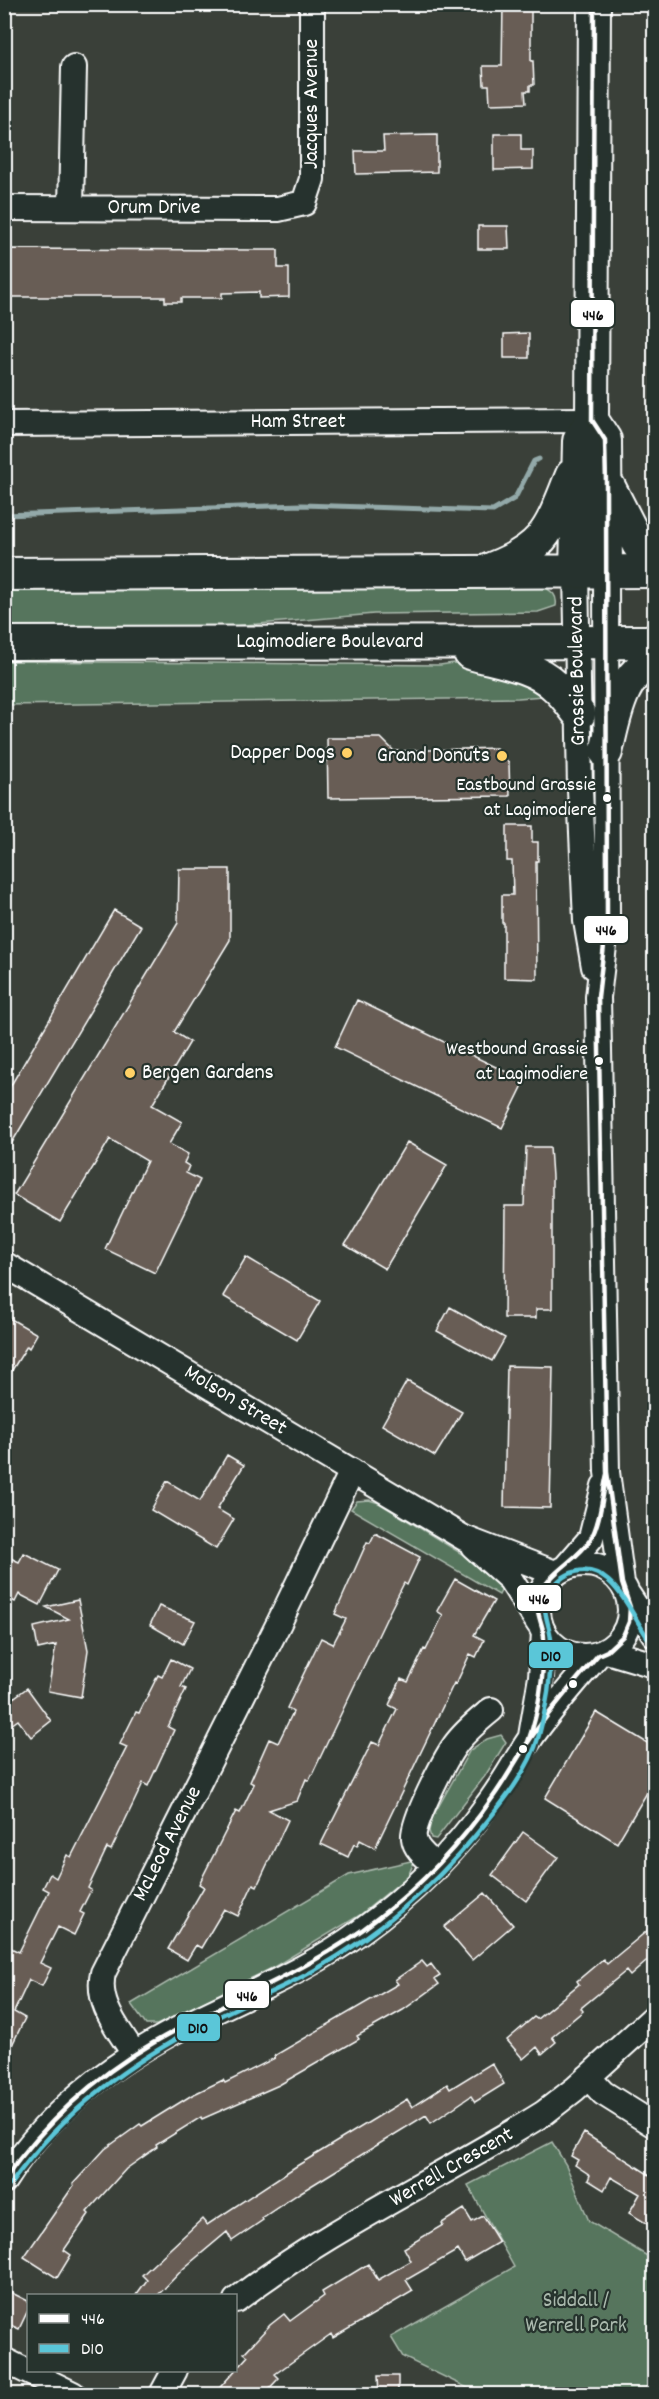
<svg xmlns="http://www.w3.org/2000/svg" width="659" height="2399" font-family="Dekko,sans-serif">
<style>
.green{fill:#57755d;stroke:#abbaae;stroke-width:1.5}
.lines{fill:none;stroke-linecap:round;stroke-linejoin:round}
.stream{stroke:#93a9a9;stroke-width:5}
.building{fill:#685d55;stroke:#fff;stroke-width:1.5}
.minor-casing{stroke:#fff;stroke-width:28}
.major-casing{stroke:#fff;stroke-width:36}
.minor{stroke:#26332d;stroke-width:24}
.major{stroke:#26332d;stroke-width:32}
.bus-1-casing{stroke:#26332d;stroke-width:9}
.bus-2-casing{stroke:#26332d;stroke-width:9}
.bus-1{stroke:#fff;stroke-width:4.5}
.bus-2{stroke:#5ac6d8;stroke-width:4.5}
.poi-dot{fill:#ffd166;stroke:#26332d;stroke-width:2}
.bus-dot{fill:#fff;stroke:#26332d;stroke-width:2}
.labels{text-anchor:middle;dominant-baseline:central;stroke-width:4.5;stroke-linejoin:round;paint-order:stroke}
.bus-label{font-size:20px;fill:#fff;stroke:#26332d;text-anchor:end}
.street-label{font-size:22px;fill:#fff;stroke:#26332d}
.poi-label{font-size:22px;fill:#fff;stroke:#26332d;text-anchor:end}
.park-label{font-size:22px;fill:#abbaae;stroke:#26332d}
.line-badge{stroke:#26332d;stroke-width:2}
.pale-badge-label{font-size:16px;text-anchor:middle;font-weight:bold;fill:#111}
</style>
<rect width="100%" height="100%" fill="#3a4039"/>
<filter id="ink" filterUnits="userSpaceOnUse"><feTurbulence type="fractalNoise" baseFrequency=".0167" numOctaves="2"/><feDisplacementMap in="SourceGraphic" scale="12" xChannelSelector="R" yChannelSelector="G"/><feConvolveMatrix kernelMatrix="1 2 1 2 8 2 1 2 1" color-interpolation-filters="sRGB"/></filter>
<g filter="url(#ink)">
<path class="green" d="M4 585H541C551 591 558 594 556 606L538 612 374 614 199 629 5 631Z
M4 661 440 665C486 657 507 671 544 696L518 698 5 705Z
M369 1500 379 1503 506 1581 499 1595 351 1509 357 1501Z
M501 1735 506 1742 485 1776 436 1839 431 1838 429 1831 431 1820 470 1750 487 1739Z
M415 1860 408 1876 360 1915 274 1967 157 2025H146L131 2004 349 1875Z
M552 2142 566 2165 589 2221 654 2260V2394H480L403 2357 391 2337 514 2267 468 2185Z"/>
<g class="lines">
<path class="stream" d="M4 515 302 505 493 511 515 498 534 461 539 459"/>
</g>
<path class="building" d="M503 4H531V61H533L534 85H530V91H525L526 103 490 104 489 85H484L483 66H502Z
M494 134H521V150H533V169L494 170Z
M437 135V172L356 174 355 151H384L383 136Z
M478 226H508L509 249H478Z
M4 249 278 250V268H289V297L259 298V292L222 293V298H181V302H165V297H4Z
M529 333V358H504V334Z
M327 738H381L394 751 496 748 509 763 510 796 328 798Z
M507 826H532V842H538V861H536L537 979 504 978V923H502V895H513L512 861H507Z
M179 869H230V940L174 1032 190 1042 152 1105 182 1122 169 1144 188 1154 184 1163 189 1166 186 1173 200 1180 155 1273 105 1249 147 1161 110 1139 60 1222 14 1195 178 923Z
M114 910 141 926 4 1156V1097Z
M357 1000 525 1081 502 1128 335 1047Z
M407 1142 447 1165 385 1269 345 1245Z
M526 1147H550L552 1177V1309H536V1318H504L505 1206H524Z
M246 1257 320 1301 297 1340 223 1296Z
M450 1307 505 1338 492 1361 437 1331Z
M4 1315 37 1334 29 1348 27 1346 4 1383Z
M507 1366 553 1367 550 1508 504 1507Z
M407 1381 462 1412 435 1456 382 1425Z
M227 1455 244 1465 217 1509 234 1519 216 1549 151 1510 167 1481 200 1501Z
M375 1533 420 1557 407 1585 404 1583 389 1613 309 1781 306 1779 297 1801 269 1810 288 1820 257 1886 253 1884 238 1916 224 1909 201 1948 196 1945 187 1960 168 1949 204 1887 199 1884 236 1811 240 1813 254 1784 250 1782 269 1739 278 1743 293 1712 287 1708 321 1638 333 1644 346 1619 335 1614 367 1542 370 1543Z
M24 1553 58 1570 40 1605 19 1594 15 1602 4 1596V1555L19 1562Z
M455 1579 494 1601 474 1635 484 1640 476 1657 470 1654 456 1684 454 1683 375 1848 360 1840 357 1846 354 1844 348 1857 321 1844 372 1742 379 1745 397 1709 389 1705 401 1679 408 1682 424 1649 426 1650 443 1615 437 1611Z
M78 1600 88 1650 81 1697 48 1691 56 1645 38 1649 34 1627 69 1619 46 1607Z
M159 1606 195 1621 183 1644 150 1625Z
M171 1659 190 1669 181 1687 186 1689 168 1727 174 1730 148 1786 143 1783 111 1850 107 1848 88 1888 91 1890 80 1912 84 1914 74 1935 58 1927 40 1963 51 1968 42 1986 29 1980 14 2012 25 2018 4 2062V1962L11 1948 19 1952 49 1891 43 1888 50 1874 56 1878 67 1855 71 1857 127 1747 120 1744 136 1712 139 1713 158 1675 162 1677Z
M27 1688 51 1721 31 1737 18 1720 4 1730V1705Z
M596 1712 654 1747V1781L617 1843 545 1798Z
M523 1832 558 1857 526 1901 492 1875Z
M485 1893 513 1925 472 1960 444 1927Z
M654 1925V1955L630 1976 626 1971 581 2008 583 2011 552 2037 556 2042 542 2054 537 2047 523 2059 507 2040 534 2017 537 2019 579 1984 577 1981 603 1959 607 1964Z
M422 1961 427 1967 431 1964 440 1976 435 1979 439 1984 403 2010 357 2036 359 2039 279 2085 202 2119 201 2117 156 2145 157 2147 126 2169 87 2212 89 2214 64 2250 71 2255 57 2278 24 2257 74 2185 73 2184 105 2149 140 2124 142 2126 192 2095 223 2080 225 2083 275 2058 274 2056 398 1984 395 1980Z
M492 2063 504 2084 475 2102 471 2096 431 2123 426 2115 301 2192 262 2218 263 2220 232 2241 227 2232 184 2268 158 2295H136L147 2280 142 2275 202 2219 207 2225 295 2167 407 2099 412 2107 447 2084 450 2089Z
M584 2133 651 2176 654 2170V2228L629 2213 640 2194 611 2177 604 2190 588 2180 590 2175 575 2165 578 2160 571 2156Z
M464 2209 472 2222 483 2216 499 2242 465 2262 458 2250 406 2280 413 2291 333 2338 331 2334 275 2374 279 2378 264 2394H214L248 2356 244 2353 270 2325 284 2314 290 2321 324 2296 322 2292 368 2264 378 2280 411 2261 404 2248 443 2225 442 2223Z
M4 2289 28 2301V2310L19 2329 4 2322Z
M378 2376H398V2394H379Z"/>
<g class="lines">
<g class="minor-casing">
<path id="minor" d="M4 208 278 209 304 203 312 179V4
M71 208 74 67
M4 424 592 420
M576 572 580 789 586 921 594 967
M606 572 607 920 598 997 607 1472 622 1583
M4 1264 464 1538 555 1573
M473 1546 510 1579 539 1624
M538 1610a46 46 0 1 1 92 0a46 46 0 1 1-92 0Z
M565 1568 591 1538 604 1486
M629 1596 654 1634
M607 1651 654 1665
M531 1736 541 1677 544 1633
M437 1867C429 1859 415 1850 414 1838 411 1824 445 1759 455 1745 465 1731 478 1721 491 1710
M134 2054C118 2028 96 2004 103 1973L279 1623 352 1471
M588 2077 603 2093 654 2125
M4 2181C53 2102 131 2050 213 2012 264 1987 315 1965 360 1932 410 1896 453 1854 488 1804 504 1783 515 1761 530 1739 550 1710 575 1682 598 1655
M236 2300C331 2227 442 2177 544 2113L575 2089 654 2017
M4 2360 73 2394
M162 2394 175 2370"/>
</g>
<g class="major-casing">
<path id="major" d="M592 420 605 440 606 572
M609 487 638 544 654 559
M491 569C548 547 550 528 572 475
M576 572 579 441 592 420 594 4
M4 574 654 571
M4 643 654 642
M470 653C498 661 533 665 554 685 564 693 571 704 579 714
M606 752C614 721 620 673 654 661"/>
</g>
<use href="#minor" class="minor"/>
<use href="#major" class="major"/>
<g class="bus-1-casing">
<path id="bus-1" d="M528 1742C539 1711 544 1672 544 1638 544 1625 534 1612 539 1598 547 1572 576 1562 590 1540 601 1522 602 1495 607 1474
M4 2180C44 2123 93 2078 153 2043 227 2000 310 1972 378 1918 423 1884 461 1843 493 1797 509 1775 521 1750 538 1728 556 1703 577 1679 598 1655L607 1651 623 1636 629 1622 630 1607 622 1583 607 1472 598 997 607 920 606 483 605 440 592 420 594 4"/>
</g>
<g class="bus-2-casing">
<path id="bus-2" d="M10 2185C63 2110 131 2061 212 2020 246 2002 282 1989 315 1970 376 1935 431 1889 475 1836 499 1807 529 1772 539 1735 547 1706 552 1672 551 1641 551 1630 545 1619 545 1607 547 1594 555 1581 567 1575 609 1554 630 1613 648 1638"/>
</g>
<use href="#bus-1" class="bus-1"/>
<use href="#bus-2" class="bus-2"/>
</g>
</g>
<g class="poi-dot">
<circle cx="347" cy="753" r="6"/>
<circle cx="502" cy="756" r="6"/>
<circle cx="130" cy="1073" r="6"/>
</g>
<g class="bus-dot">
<circle cx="607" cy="798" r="5"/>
<circle cx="599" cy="1061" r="5"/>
<circle cx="573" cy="1684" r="5"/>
<circle cx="523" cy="1749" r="5"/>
</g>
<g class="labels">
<g class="bus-label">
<text x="596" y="786">Eastbound Grassie<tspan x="596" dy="25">at Lagimodiere</tspan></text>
<text x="588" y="1050">Westbound Grassie<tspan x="588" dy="25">at Lagimodiere</tspan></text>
</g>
<g class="street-label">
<text transform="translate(312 104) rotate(-90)">Jacques Avenue</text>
<text x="154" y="208">Orum Drive</text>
<text x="298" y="422">Ham Street</text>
<text x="330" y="642">Lagimodiere Boulevard</text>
<text transform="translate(578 671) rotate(-91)">Grassie Boulevard</text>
<text transform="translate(235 1401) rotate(31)">Molson Street</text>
<text transform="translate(168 1844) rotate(-63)">McLeod Avenue</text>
<text transform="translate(452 2168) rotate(-30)">Werrell Crescent</text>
</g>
<g class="poi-label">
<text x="335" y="753">Dapper Dogs</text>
<text x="490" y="756">Grand Donuts</text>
<text x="142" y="1073" text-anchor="start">Bergen Gardens</text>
</g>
<g class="park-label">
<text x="576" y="2301">Siddall /<tspan x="576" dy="25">Werrell Park</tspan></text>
</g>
</g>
<g class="line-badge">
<rect x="570" y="299" width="45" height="29" rx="6" fill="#fff"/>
<rect x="583" y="915" width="46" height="29" rx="6" fill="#fff"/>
<rect x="516" y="1584" width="46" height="28" rx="6" fill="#fff"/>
<rect x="528" y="1641" width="46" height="28" rx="6" fill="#5ac6d8"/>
<rect x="224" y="1980" width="46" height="29" rx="6" fill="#fff"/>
<rect x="176" y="2013" width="45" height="29" rx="6" fill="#5ac6d8"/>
</g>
<g class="pale-badge-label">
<text x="593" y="320">446</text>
<text x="606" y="935">446</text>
<text x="539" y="1604">446</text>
<text x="551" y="1661">D10</text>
<text x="247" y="2001">446</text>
<text x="198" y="2033">D10</text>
</g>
<rect width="659" height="2399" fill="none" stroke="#26332d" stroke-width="24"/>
<rect x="12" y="12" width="635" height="2375" fill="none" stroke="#fff" stroke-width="2" filter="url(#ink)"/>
<rect x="27" y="2294" width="210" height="78" fill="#26332d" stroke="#7d8581" stroke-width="1.5"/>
<rect x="39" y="2314" width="30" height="9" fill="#ffffff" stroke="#7d8581" stroke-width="1.5"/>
<text x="81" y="2324" font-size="18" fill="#ffffff">446</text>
<rect x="39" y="2344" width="30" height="9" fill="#5ac6d8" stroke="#7d8581" stroke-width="1.5"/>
<text x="81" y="2354" font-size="18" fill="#ffffff">D10</text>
</svg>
